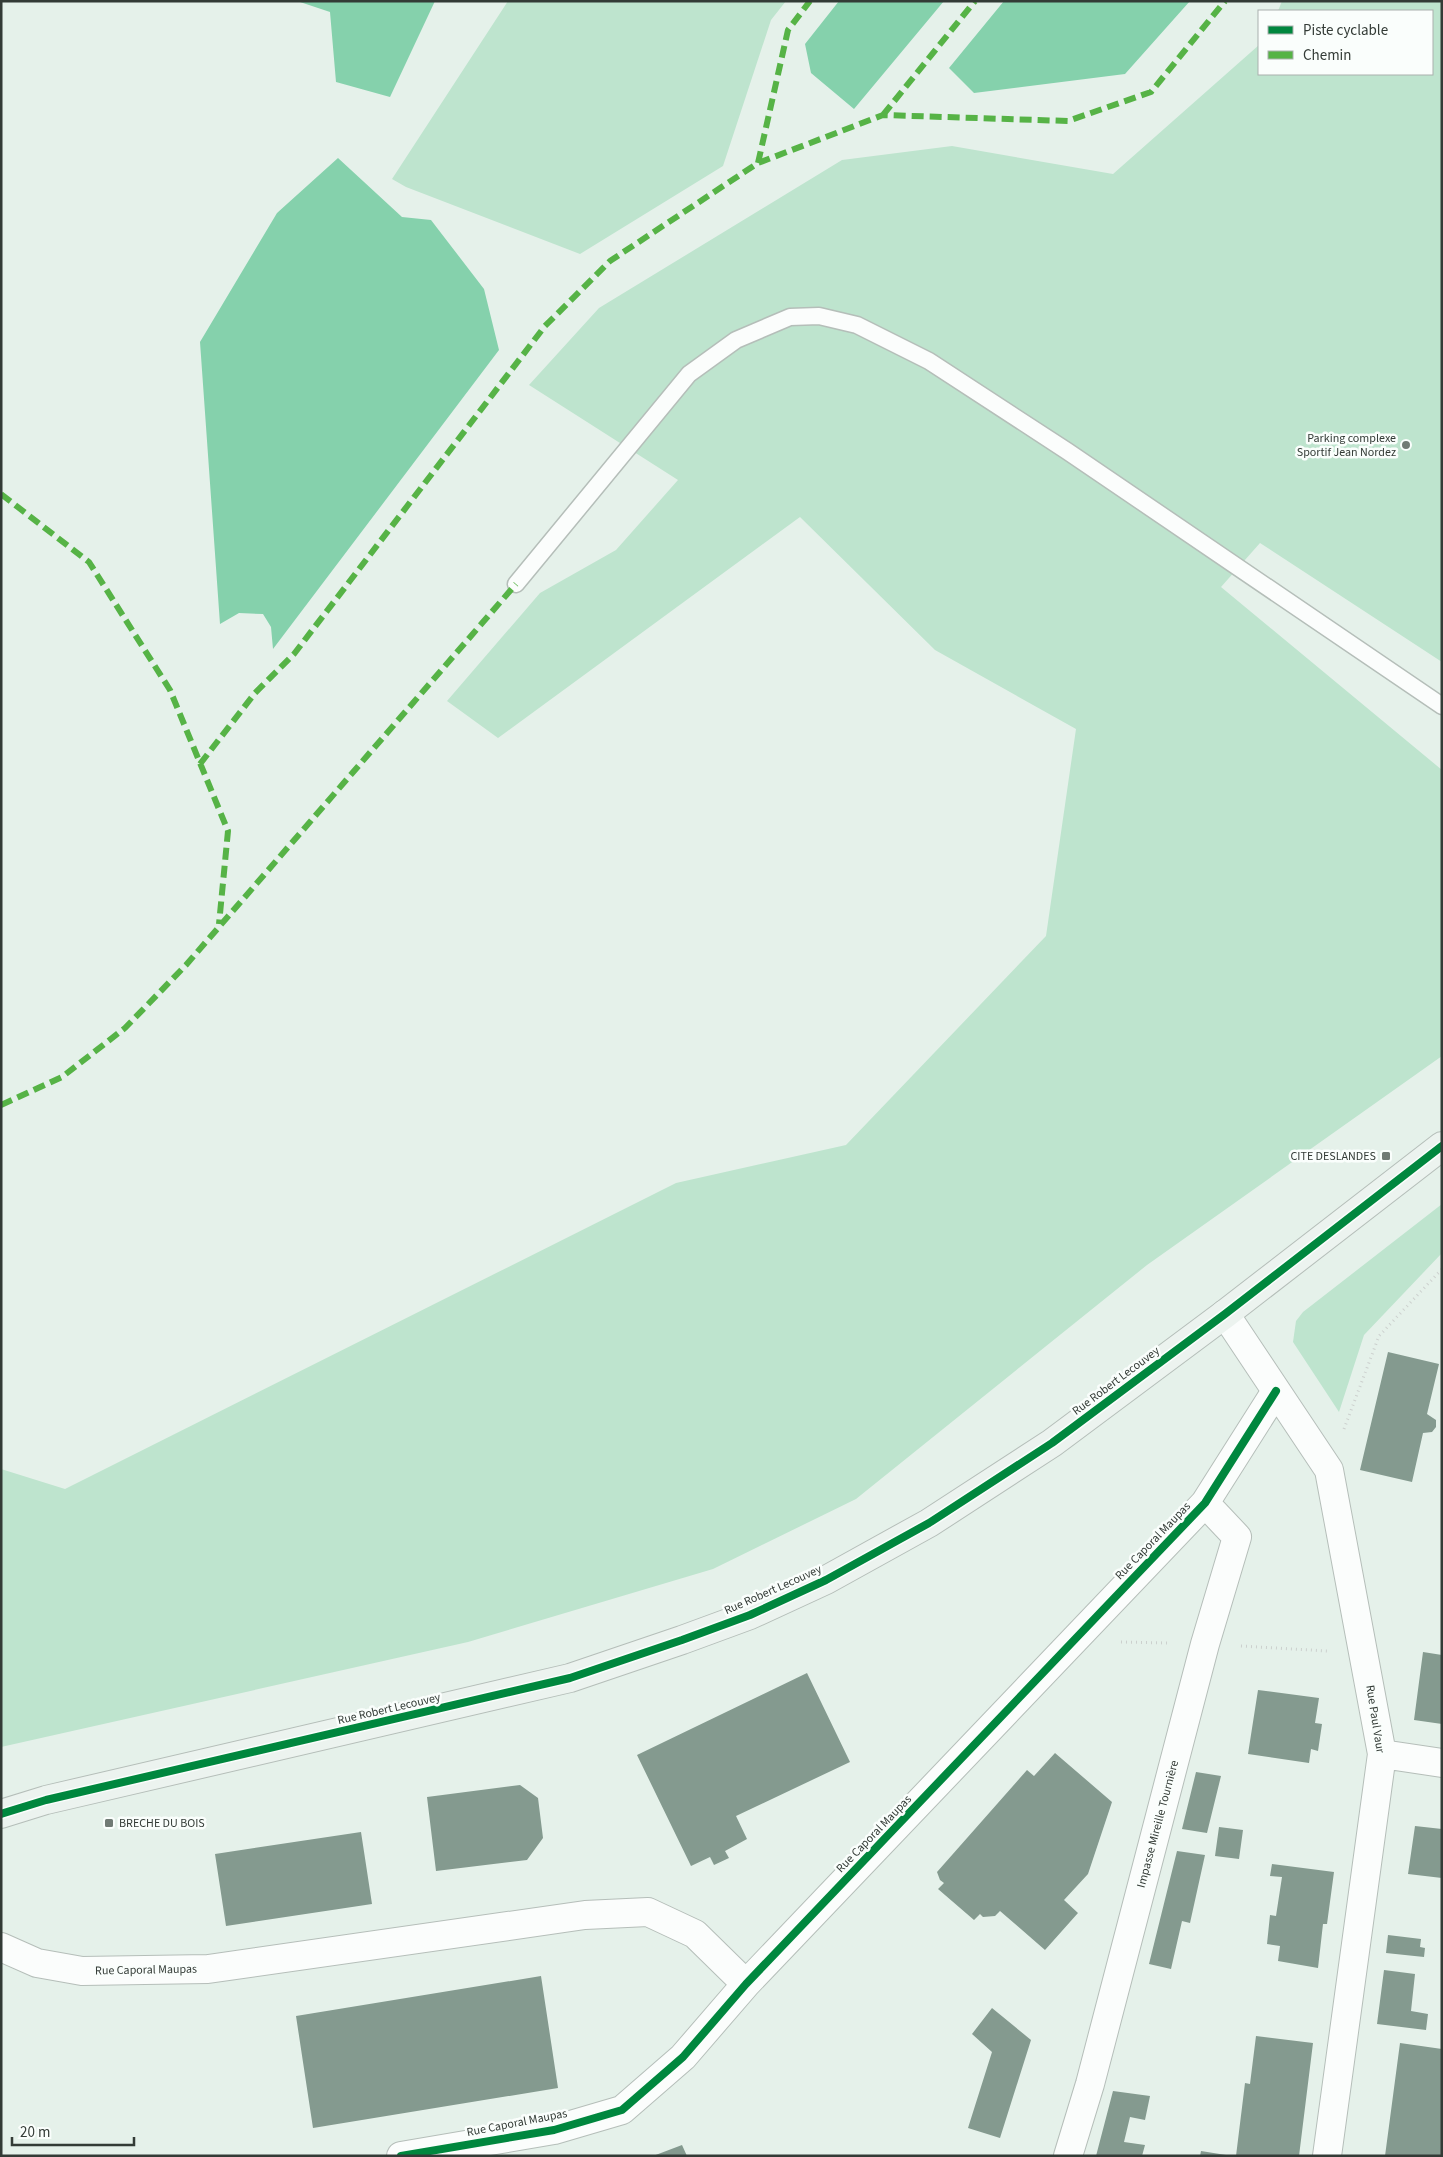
<svg xmlns="http://www.w3.org/2000/svg" width="1443" height="2157" font-family="'Source Sans 3',sans-serif">
<style>
.green{fill:#bee4ce}
.water{fill:#85d1ac}
.building{fill:#849a8f}
.lines{fill:none;stroke-linecap:round;stroke-linejoin:round}
.lane-casing{stroke:#b5beb9;stroke-width:19}
.street-casing{stroke:#b5beb9;stroke-width:30}
.secondary-casing{stroke:#b5beb9;stroke-width:30}
.path{stroke:#ccd0ce;stroke-width:3;stroke-dasharray:1 4;stroke-linecap:butt}
.lane{stroke:#fbfdfc;stroke-width:16}
.street{stroke:#fbfdfc;stroke-width:28}
.secondary{stroke:#ecf3ef;stroke-width:28}
.quiet{stroke:#56b346;stroke-width:6;stroke-dasharray:12 6;stroke-linecap:butt}
.cycleway-casing{stroke:#fafefc;stroke-width:11}
.cycleway{stroke:#00873e;stroke-width:8}
.poi-dot{fill:#717b75;stroke:#fafefc;stroke-width:2}
.labels{text-anchor:middle;dominant-baseline:central;stroke-width:5;stroke-linejoin:round;paint-order:stroke}
.poi-label{font-size:12px;fill:#333b36;stroke:#fafefc;text-anchor:end}
.street-label{font-size:12px;fill:#333b36;stroke:#fafefc}
</style>
<rect width="100%" height="100%" fill="#e5f1ea"/>
<path class="green" d="M508 1H786L771 20 723 166 580 254 406 187 392 179Z
M1282 1H1442V662L1260 543 1221 587 1442 770V1056L1147 1265 856 1499 713 1569 468 1642 1 1747V1469L65 1489 676 1183 846 1145 1046 936 1076 729 935 650 800 517 498 738 447 701 540 593 616 550 678 480 529 385 599 308 842 160 952 146 1113 174 1259 45V74H1432V11H1278Z
M1442 1204V1253L1364 1335 1339 1412 1293 1342 1296 1321 1303 1312Z"/>
<path class="water" d="M297 1H435L390 97 336 82 330 12Z
M839 1H944L854 109 811 73 805 44Z
M1004 1H1190L1125 74 974 93 949 68Z
M338 158 402 217 431 220 484 289 499 350 273 649 271 627 263 614 239 613 220 624 200 342 277 213Z"/>
<path class="building" d="M1388 1352 1439 1364 1427 1414 1436 1420V1427L1432 1432 1423 1433 1412 1482 1360 1470Z
M1423 1652 1442 1655V1724L1414 1720Z
M807 1673 850 1762 736 1816 747 1839 725 1851 729 1858 714 1865 710 1857 691 1866 637 1755Z
M1258 1690 1319 1698 1315 1723 1322 1724 1318 1751 1311 1749 1309 1763 1248 1754Z
M1055 1753 1112 1802 1088 1874 1064 1900 1078 1913 1045 1950 1000 1911 995 1916 983 1917 980 1914 974 1920 938 1889 944 1883 940 1880 937 1872 1027 1770 1034 1776Z
M1196 1772 1221 1776 1207 1833 1182 1829Z
M520 1785 538 1798 543 1838 527 1860 436 1871 427 1797Z
M1415 1826 1442 1829V1878L1408 1874Z
M1219 1827 1243 1830 1239 1859 1215 1856Z
M361 1832 372 1904 226 1926 215 1854Z
M1177 1851 1205 1855 1190 1923 1182 1921 1171 1969 1149 1964Z
M1272 1864 1334 1872 1327 1924H1323L1318 1968 1278 1961 1280 1946 1267 1944 1270 1915 1276 1916 1282 1877 1270 1876Z
M1388 1935 1421 1939 1420 1947 1425 1948 1424 1957 1386 1953Z
M1384 1970 1415 1974 1411 2011 1428 2014 1426 2030 1377 2024Z
M541 1976 558 2088 313 2128 296 2016Z
M992 2008 1031 2040 1000 2138 968 2128 992 2052 972 2034Z
M1256 2036 1313 2043 1299 2156H1236L1245 2083 1250 2084Z
M1400 2043 1442 2049V2156H1385Z
M1113 2091 1150 2096 1145 2120 1130 2117 1124 2142 1145 2145 1142 2156H1096Z
M682 2145 687 2156H653Z
M1201 2151 1226 2155V2156H1200Z"/>
<g class="lines">
<g class="lane-casing">
<path id="lane" d="M516 584 689 374 736 340 790 317 819 316 857 325 929 361 1067 451 1442 706"/>
</g>
<g class="street-casing">
<path id="street" d="M1225 1314 1329 1470 1382 1754 1327 2156
M1382 1754 1442 1763
M1 1947 37 1963 82 1971 208 1969 585 1915 648 1912 695 1934 746 1984
M401 2156 554 2130 622 2110 683 2057 746 1984 1205 1503 1276 1391
M1068 2156 1090 2084 1205 1644 1237 1537 1205 1503"/>
</g>
<g class="secondary-casing">
<path id="secondary" d="M1 1814 46 1800 570 1678 682 1640 750 1615 826 1580 929 1523 1052 1443 1225 1314 1442 1146"/>
</g>
<path class="path" d="M1344 1429 1379 1336 1442 1269
M1121 1642 1167 1643
M1241 1646 1327 1651"/>
<use href="#lane" class="lane"/>
<use href="#street" class="street"/>
<use href="#secondary" class="secondary"/>
<path class="quiet" d="M883 115 975 1
M758 163 788 30 810 1
M1 494 89 562 170 690 228 831 219 924
M200 764 255 693 294 654 545 326 610 261 758 163 883 115 1068 121 1151 92 1225 1
M1 1105 62 1077 125 1028 186 965 516 584"/>
<g class="cycleway-casing">
<path id="cycleway" d="M1 1814 46 1800 570 1678 682 1640 750 1615 826 1580 929 1523 1052 1443 1225 1314 1442 1146
M401 2156 554 2130 622 2110 683 2057 746 1984 1205 1503 1276 1391"/>
</g>
<use href="#cycleway" class="cycleway"/>
</g>
<g class="poi-dot">
<circle cx="1406" cy="445" r="5"/>
<rect x="1381" y="1151" width="10" height="10" rx="2.5"/>
<rect x="104" y="1818" width="10" height="10" rx="2.5"/>
</g>
<g class="labels">
<g class="poi-label">
<text x="1396" y="438">Parking complexe<tspan x="1396" dy="14">Sportif Jean Nordez</tspan></text>
<text x="1376" y="1156">CITE DESLANDES</text>
<text x="119" y="1823" text-anchor="start">BRECHE DU BOIS</text>
</g>
<g class="street-label">
<text transform="translate(1116 1381) rotate(-37)">Rue Robert Lecouvey</text>
<text transform="translate(1153 1541) rotate(-46)">Rue Caporal Maupas</text>
<text transform="translate(773 1590) rotate(-24)">Rue Robert Lecouvey</text>
<text transform="translate(389 1709) rotate(-13)">Rue Robert Lecouvey</text>
<text transform="translate(1375 1719) rotate(81)">Rue Paul Vaur</text>
<text transform="translate(1158 1824) rotate(-75)">Impasse Mireille Tournière</text>
<text transform="translate(874 1834) rotate(-46)">Rue Caporal Maupas</text>
<text transform="translate(146 1970) rotate(-1)">Rue Caporal Maupas</text>
<text transform="translate(517 2123) rotate(-11)">Rue Caporal Maupas</text>
</g>
</g>
<rect width="1443" height="2157" fill="none" stroke="#333b36" stroke-width="5"/>
<rect x="1258" y="10" width="175" height="65" fill="#fafefc" stroke="#aab0ad"/>
<rect x="1268" y="26" width="25" height="8" fill="#00873e" stroke="#aab0ad"/>
<text x="1303" y="35" font-size="15" fill="#333b36">Piste cyclable</text>
<rect x="1268" y="51" width="25" height="8" fill="#56b346" stroke="#aab0ad"/>
<text x="1303" y="60" font-size="15" fill="#333b36">Chemin</text>
<path d="M12 2137v8h122v-8" fill="none" stroke="#333b36" stroke-width="2.5"/>
<text x="20" y="2137" font-size="15" fill="#333b36" stroke="#fafefc" stroke-width="4" paint-order="stroke">20 m</text>
</svg>
